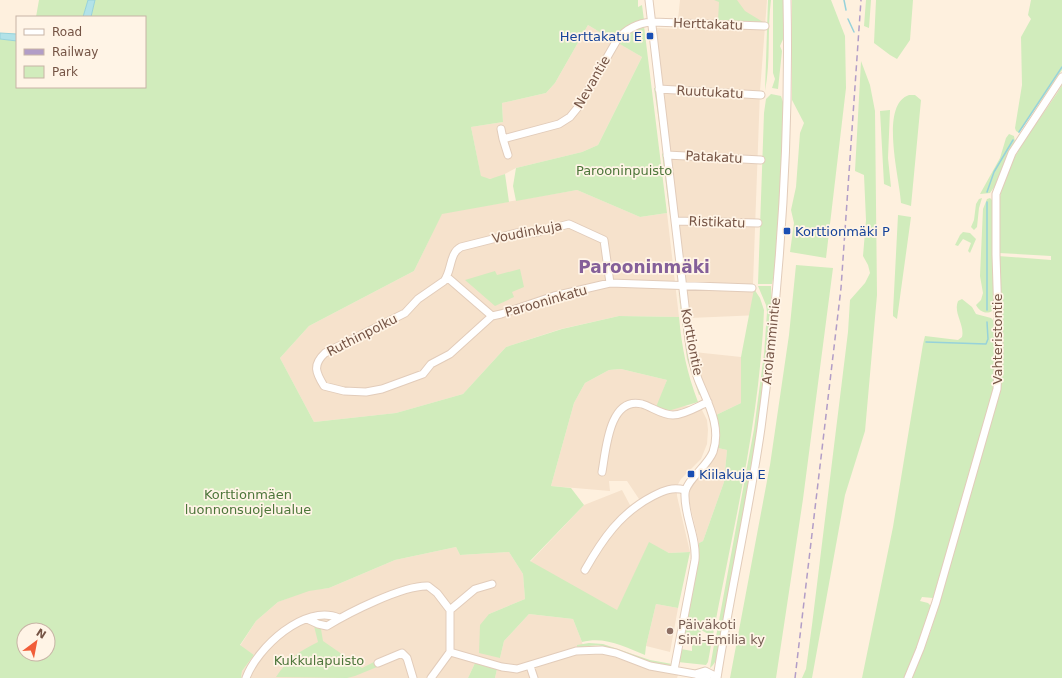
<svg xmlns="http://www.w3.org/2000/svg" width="1062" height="678" font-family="'DejaVu Sans',sans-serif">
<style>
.residential{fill:#f6e2cc}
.green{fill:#d1ecbc;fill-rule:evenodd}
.water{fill:#b2e2e8;stroke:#97d2da}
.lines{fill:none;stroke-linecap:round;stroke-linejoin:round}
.stream{stroke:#97d2da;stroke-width:1.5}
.minor-casing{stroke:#e2ccba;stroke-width:9}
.minor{stroke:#fff;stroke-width:7}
.rail{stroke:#b29dc7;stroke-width:1.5;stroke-dasharray:6 4;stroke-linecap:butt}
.transit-dot{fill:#1a4fb4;stroke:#fff4e6;stroke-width:1.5}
.education-dot{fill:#8d6e63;stroke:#fff4e6;stroke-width:1.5}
.labels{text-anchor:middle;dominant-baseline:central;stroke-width:3.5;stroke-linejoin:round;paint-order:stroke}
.street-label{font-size:13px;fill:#755445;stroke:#fff4e6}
.transit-label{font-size:13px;fill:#164399;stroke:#fff4e6;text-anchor:start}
.park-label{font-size:13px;fill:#4d763a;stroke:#fff4e6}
.education-label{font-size:13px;fill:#785e54;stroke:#fff4e6;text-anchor:start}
.district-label{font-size:17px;font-weight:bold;fill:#845f99;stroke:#fff4e6}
</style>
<rect width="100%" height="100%" fill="#fef0de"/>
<path class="residential" d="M680 0H767L760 91 753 284 759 300 760 315 690 318 656 28 677 29Z
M588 25 642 57 598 145 582 152 516 168 499 177 490 179 481 177 471 127 503 122 502 103 546 93 555 83Z
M577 190 640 217 667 213 679 317 619 316 561 329 506 347 463 394 396 413 314 422 280 358 309 326 414 271 442 213Z
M694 352 741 357V403L716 415 702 380Z
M621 369 667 380 657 407 691 406 698 402 707 420 708 430 707 444 701 459 681 479 677 486V496L690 552 669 553 649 543 617 611 530 562 584 505 622 490 631 507 641 502 627 481H609L610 491 551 486 574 403 585 383 609 370Z
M718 448 727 450 724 482 703 541 699 543 688 496 693 484 711 463Z
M456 547 460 555 509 552 523 574 525 599 489 614 500 658 504 641 529 614 573 619 582 642 585 655 605 654 643 667 678 675 677 678H495L497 669 475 663 468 678H241L242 671 254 655 240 646 256 621 278 602 309 590 329 588 395 560Z
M656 604 678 608 670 652 646 646Z"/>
<path class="green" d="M39 0H88L83 17H36Z
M95 0H638V7L642 5 644 20 613 40 588 25 555 83 546 93 502 103 503 122 471 127 481 176 490 179 505 174 509 202 442 214 414 271 309 326 280 358 314 422 396 413 463 394 506 347 562 329 619 316 679 317C682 349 687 373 698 402L668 411 656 407 667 380 621 369 609 370 585 383 574 403 551 486 571 488 584 505 530 561 617 610 649 542 669 553 690 552 678 608 656 604 646 646 645 655C625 647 605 636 582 642L573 619 529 614 504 641 500 658 479 653 480 625 489 614 525 599 523 574 509 552 460 555 456 547 395 560 329 588 309 591 278 602 256 621 240 645 254 655 242 671 241 678H0V39L17 41V87H145V17H91ZM24 630H48V654H24Z
M714 0H737L745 11 763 22 718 21 719 2Z
M768 0H771C767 30 771 61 765 91Z
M773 0H784V37L780 46 782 51 778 89 772 88 775 79 773 73Z
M792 0H831L845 36 846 88 826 258 790 252 794 223 791 210 796 187 800 133 804 123 792 100Z
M866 0H871L869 28 864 26Z
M876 0H913L910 40 897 59 890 55 874 43Z
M1031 0H1062V70L1019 133 1016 131 1015 128 1022 85 1021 37 1031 19 1028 15Z
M644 26 667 213 640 217 577 190 516 201 513 186 516 168 582 152 598 145 642 57 618 43 631 31Z
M861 61 870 85 875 111 877 295 865 431 845 495 812 678H802L806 669 812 625 848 332 850 300 865 283 870 273 868 265 863 256 866 220 864 175 855 171Z
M1062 85V678H912L930 633 999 391 998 256 1051 260V256L999 253C999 235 996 215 1000 197 1008 154 1040 122 1062 85Z
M657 87 664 149H663L654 88Z
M771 94 781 96 784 105 783 166 775 269 772 284H758L764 113 766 99Z
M909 95H915L921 100 911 206 901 203C900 179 879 105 909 95Z
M890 110 888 158 891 187 884 184 880 111Z
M1009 134 1014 136 1015 142 1004 163 995 186 990 193 980 194 1000 158 1006 138Z
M664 152 671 214 670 215 662 154Z
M982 198 979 208 977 227 974 230 971 227 974 220 976 204 979 199Z
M990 198 993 201 994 303 992 311C986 315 979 311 976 305L981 300 983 293 980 276 983 209 987 199Z
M898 215 911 217 897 319 893 316V312Z
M963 232 970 233 976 239 970 253 968 251 971 243 963 239 958 246 955 245 960 235Z
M796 265 833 268 803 499 776 678H730L770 465 789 335Z
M520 269 524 287 512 292 514 297 495 306 465 280 495 271 497 275Z
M758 286H771L772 306 761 404 752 468 721 637H716L754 429 764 354 767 312 766 305Z
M678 289 687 348 701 394 699 395 687 359Z
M754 289 760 298 764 310C760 420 733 528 713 635L712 636 701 630 699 642H707L708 639 712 640 708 662 706 665 678 662 681 649 692 651V645L688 642 682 640 699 560V543L703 541 724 482 727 450 718 448 716 415 741 403V357Z
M962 299 972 307 976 314 991 318 994 321 995 364 993 392 933 598 922 597 920 601 928 603 931 606 908 671 904 678H862L893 527 923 344 925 336 958 340 962 337C965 325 953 313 958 301Z
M314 626 321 629 323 641 362 668 376 661 377 667 355 676 347 678 276 677C287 660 299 651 318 642Z
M715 639 720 642C718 651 718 662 710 668Z
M589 643 603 644 650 660 672 664C657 672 619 649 602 646 594 645 586 646 577 648V645Z
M475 663 497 669 495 678H468Z"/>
<path class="water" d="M88 0H95L91 17H83Z
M0 33 17 34V41L0 39Z"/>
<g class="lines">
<path class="stream" d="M844 0 846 10
M848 19 854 32
M1019 132 1062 67
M987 192 994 172 1013 140
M987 310V202
M926 342 986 344 988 339 987 322"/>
<g class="minor-casing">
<path id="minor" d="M649 0 689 340C691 353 693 366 698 379 707 402 722 426 713 452 707 467 685 481 685 494 684 516 697 537 695 560L674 670
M659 89 761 95
M501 129 503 139
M508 155 503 139 559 124 570 117 579 106 617 40C626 29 638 23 652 22L765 26
M667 155 761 160
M675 221 758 223
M447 277 492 316 501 314 554 296 610 283 752 288
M492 316 450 354 431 364 423 374 382 389 366 392 344 391 324 386C316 373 312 365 325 353L405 313 418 299 444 281C452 271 449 253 461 247L520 232 534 233 569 224 604 240 610 283
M602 472C606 450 609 396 642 404 652 407 662 415 673 415 685 415 698 406 708 402
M585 570C602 540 620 513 653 496 665 490 672 487 685 490
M450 610 475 589 492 584
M307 619 318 624 327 626C348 613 403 585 428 586L437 593 450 610V652
M378 663 402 653 407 658 413 678
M530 666 534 678
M695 674 705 671 717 677
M246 678C257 648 305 603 339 618
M431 678 450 652 502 667 517 669 576 651 602 650 616 653 650 666 695 674 707 678
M717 678C730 594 749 512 761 428 780 286 790 143 787 0
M908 678 920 649 936 602 997 389 999 349 996 255V194L1012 153 1062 77"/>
</g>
<use href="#minor" class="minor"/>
<path class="rail" d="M795 678 841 288 861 0"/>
</g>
<g class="transit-dot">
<rect x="646" y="32" width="8" height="8" rx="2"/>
<rect x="783" y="227" width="8" height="8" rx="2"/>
<rect x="687" y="470" width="8" height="8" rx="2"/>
</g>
<circle class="education-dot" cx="670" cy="631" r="4"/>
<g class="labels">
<g class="street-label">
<text transform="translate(708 24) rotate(2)">Herttakatu</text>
<text transform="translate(592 82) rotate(-60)">Nevantie</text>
<text transform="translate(710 92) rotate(3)">Ruutukatu</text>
<text transform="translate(714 157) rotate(3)">Patakatu</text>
<text transform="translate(717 222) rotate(2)">Ristikatu</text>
<text transform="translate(527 232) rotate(-11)">Voudinkuja</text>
<text transform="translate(546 301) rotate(-16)">Parooninkatu</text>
<text transform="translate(362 335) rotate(-27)">Ruthinpolku</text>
<text transform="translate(997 339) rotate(-90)">Vahteristontie</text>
<text transform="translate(771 341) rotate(-84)">Arolammintie</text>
<text transform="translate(692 342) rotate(79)">Korttiontie</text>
</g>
<g class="transit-label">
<text x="642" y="36" text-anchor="end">Herttakatu E</text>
<text x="795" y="231">Korttionmäki P</text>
<text x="699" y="474">Kiilakuja E</text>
</g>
<g class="park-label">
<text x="624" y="170">Parooninpuisto</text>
<text x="248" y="494">Korttionmäen<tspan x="248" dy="15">luonnonsuojelualue</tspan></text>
<text x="319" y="660">Kukkulapuisto</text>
</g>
<g class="education-label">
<text x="678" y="624">Päiväkoti<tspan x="678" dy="15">Sini-Emilia ky</tspan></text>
</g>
<g class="district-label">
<text x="644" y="267">Parooninmäki</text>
</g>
</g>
<rect x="16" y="16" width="130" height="72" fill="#fff4e6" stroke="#c8b4a6"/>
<rect x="24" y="29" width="20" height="6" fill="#ffffff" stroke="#c8b4a6"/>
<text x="52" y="36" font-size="12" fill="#755445">Road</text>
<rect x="24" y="49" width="20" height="6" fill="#b29dc7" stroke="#c8b4a6"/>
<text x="52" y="56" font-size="12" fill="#755445">Railway</text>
<rect x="24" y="66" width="20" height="12" fill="#d1ecbc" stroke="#c8b4a6"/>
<text x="52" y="76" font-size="12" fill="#755445">Park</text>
<g transform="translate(36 642) rotate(32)"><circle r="19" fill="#fff4e6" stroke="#c8b4a6"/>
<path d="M0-3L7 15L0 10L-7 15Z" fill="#f15d39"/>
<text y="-6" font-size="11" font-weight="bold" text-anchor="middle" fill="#755445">N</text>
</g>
</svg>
